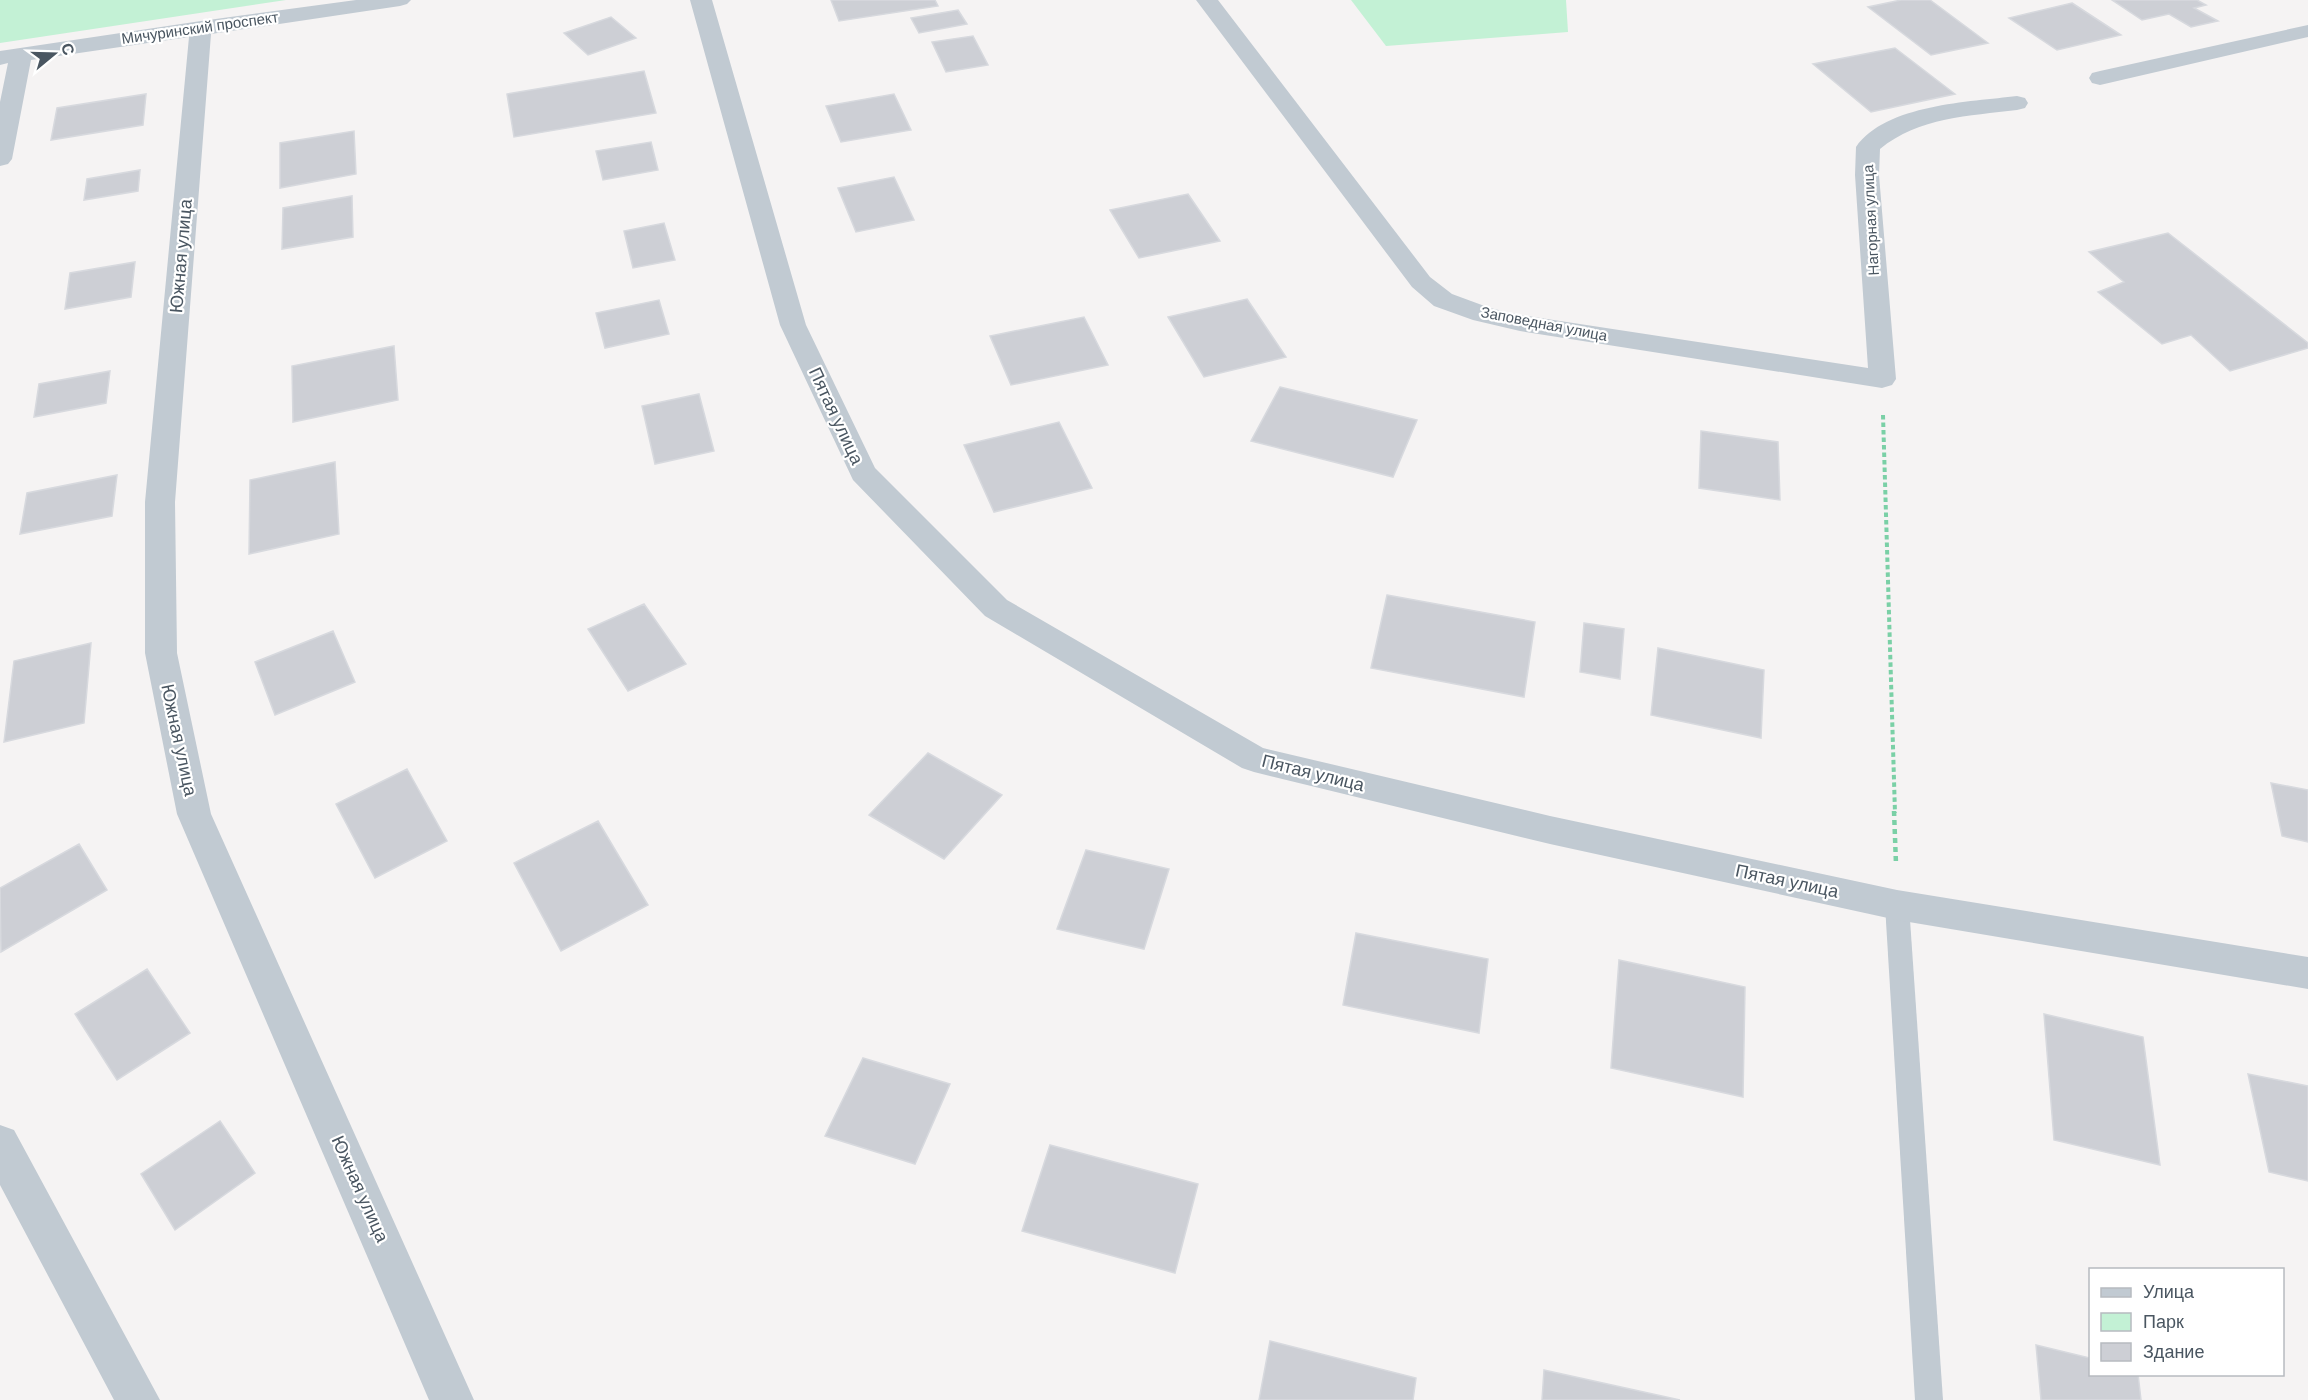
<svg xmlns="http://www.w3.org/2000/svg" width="2308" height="1400" font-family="'DM Sans',sans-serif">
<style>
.green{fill:#c3f1d5}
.building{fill:#cdcfd5;stroke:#d7d9de;stroke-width:1.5}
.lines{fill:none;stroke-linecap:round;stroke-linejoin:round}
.path-far1{stroke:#7ad0a6;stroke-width:4;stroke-dasharray:4.5 3;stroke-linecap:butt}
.path{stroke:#7ad0a6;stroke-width:4.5;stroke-dasharray:5 4;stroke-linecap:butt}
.lane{fill:#c1cad2;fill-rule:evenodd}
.street{fill:#c1cad2;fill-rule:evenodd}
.labels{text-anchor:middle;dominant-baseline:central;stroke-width:4.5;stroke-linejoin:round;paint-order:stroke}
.far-street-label{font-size:15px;fill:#4a5661;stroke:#fff}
.street-label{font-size:18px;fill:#4a5661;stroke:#fff}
</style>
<rect width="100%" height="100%" fill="#f5f3f3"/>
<path class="green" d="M0 0H286L0 43Z
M1351 0H1566L1568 32 1386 46Z"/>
<path class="building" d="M831 0H935L938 6 839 21Z
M1901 0H1930L1988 43 1931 55 1868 7Z
M2112 0H2197L2206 5 2194 8 2218 21 2191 27 2169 14 2142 20Z
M2072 3 2121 35 2057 50 2009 18Z
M958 10 967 24 919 33 911 18Z
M611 17 636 38 588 55 564 33Z
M973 36 988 65 946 72 932 42Z
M1895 48 1955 94 1871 112 1813 64Z
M644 71 656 113 514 137 507 94Z
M146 94 143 125 51 140 57 108Z
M894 94 911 130 841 142 826 106Z
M354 131 356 174 280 188V143Z
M651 142 658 170 603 180 596 151Z
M140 170 138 191 84 200 87 179Z
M894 177 914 220 856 232 838 188Z
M1188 194 1220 241 1139 258 1110 210Z
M352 196 353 237 282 249 283 208Z
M664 223 675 260 633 268 624 231Z
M2168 233 2308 343V348L2230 371 2191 335 2162 344 2098 292 2124 282 2089 252Z
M135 262 131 297 65 309 70 273Z
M1247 299 1286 357 1204 377 1168 317Z
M659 300 669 334 605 348 596 313Z
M1084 317 1108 365 1011 385 990 336Z
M394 346 398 400 293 422 292 366Z
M110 371 106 403 34 417 39 384Z
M1280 387 1417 420 1393 477 1251 441Z
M699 394 714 451 655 464 642 406Z
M1059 422 1092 488 994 512 964 445Z
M1701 431 1778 442 1780 500 1699 488Z
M335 462 339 534 249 554 250 480Z
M117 475 112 516 20 534 27 493Z
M1387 595 1535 622 1524 697 1371 668Z
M644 604 686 664 628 691 588 629Z
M1584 623 1624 629 1620 679 1580 672Z
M333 631 355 682 275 715 255 662Z
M91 643 84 723 4 742 14 661Z
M1658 648 1764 670 1761 738 1651 715Z
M928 753 1002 795 944 859 869 815Z
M407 769 447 841 375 878 336 804Z
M2271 783 2308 790V842L2282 836Z
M598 821 648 905 561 951 514 863Z
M79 844 107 890 1 952 0 888Z
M1086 850 1169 869 1144 949 1057 929Z
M1356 933 1488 959 1479 1033 1343 1005Z
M1619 960 1745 987 1743 1097 1611 1068Z
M147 969 190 1033 117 1080 75 1014Z
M2044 1014 2143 1037 2160 1165 2054 1140Z
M863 1058 950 1084 915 1164 825 1136Z
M2248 1074 2308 1086V1181L2269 1172Z
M220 1121 255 1173 175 1230 141 1174Z
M1050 1145 1198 1184 1175 1273 1022 1231Z
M1270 1341 1416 1378 1413 1400H1259Z
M2036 1345 2090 1358V1374H2138L2141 1400H2041Z
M1544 1370 1680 1400H1542Z"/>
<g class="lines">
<path class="path-far1" d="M1883 415 1895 813"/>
<path class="path" d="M1894 811 1896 864"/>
<path class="lane" d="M1897 895 1905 898 1909 905 1943 1400H1915L1885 905 1889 898Z"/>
<path class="street" d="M356 0H411L407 4 400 6 211 34 175 502 177 653 211 814 474 1400H429L177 814 145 653V502L189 37 31 60 12 159 8 164 0 166V102L8 63 0 65V51L201 21Z
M690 0H712L806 325 875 468 1007 600 1263 748 1550 816 1897 890 2308 957V989L1897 920 1550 844 1254 772 1242 768 985 616 853 480 780 325Z
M1196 0H1218L1430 277 1452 294 1490 308 1520 315 1868 368 1855 175 1856 147C1886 104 1970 102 2017 96L2025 98 2028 103 2025 108 2017 110C1969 116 1919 117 1880 149L1879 175 1896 379 1892 385 1882 388 1520 331 1473 320 1434 306 1412 287Z
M2308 25V37L2100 85 2092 83 2089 78 2092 73 2100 71Z
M0 1125 14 1130 160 1400H114L0 1185Z"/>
</g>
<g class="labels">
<g class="far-street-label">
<text transform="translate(200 28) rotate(-8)">Мичуринский проспект</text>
<text transform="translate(1871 220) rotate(-93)">Нагорная улица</text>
<text transform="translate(1544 324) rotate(11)">Заповедная улица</text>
</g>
<g class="street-label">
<text transform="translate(181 256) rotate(-85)">Южная улица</text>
<text transform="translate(836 416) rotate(65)">Пятая улица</text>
<text transform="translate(179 740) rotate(78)">Южная улица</text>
<text transform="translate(1313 773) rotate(14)">Пятая улица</text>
<text transform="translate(1787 881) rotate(12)">Пятая улица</text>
<text transform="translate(360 1189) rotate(66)">Южная улица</text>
</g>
</g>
<rect x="2089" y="1268" width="195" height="108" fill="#ffffff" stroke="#b7bbc0" stroke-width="1.5"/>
<rect x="2101" y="1288" width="30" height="9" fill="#c1cad2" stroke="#b7bbc0" stroke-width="1.5"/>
<text x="2143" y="1298" font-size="18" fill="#4a5661">Улица</text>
<rect x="2101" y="1313" width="30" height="18" fill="#c3f1d5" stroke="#b7bbc0" stroke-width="1.5"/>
<text x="2143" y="1328" font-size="18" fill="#4a5661">Парк</text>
<rect x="2101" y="1343" width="30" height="18" fill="#cdcfd5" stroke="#b7bbc0" stroke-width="1.5"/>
<text x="2143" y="1358" font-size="18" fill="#4a5661">Здание</text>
<g transform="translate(54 54) rotate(71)" stroke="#ffffff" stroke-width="4.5" paint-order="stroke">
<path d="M0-4.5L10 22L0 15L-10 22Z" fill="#4a5661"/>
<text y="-9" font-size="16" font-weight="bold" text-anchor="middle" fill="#4a5661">С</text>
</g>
</svg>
